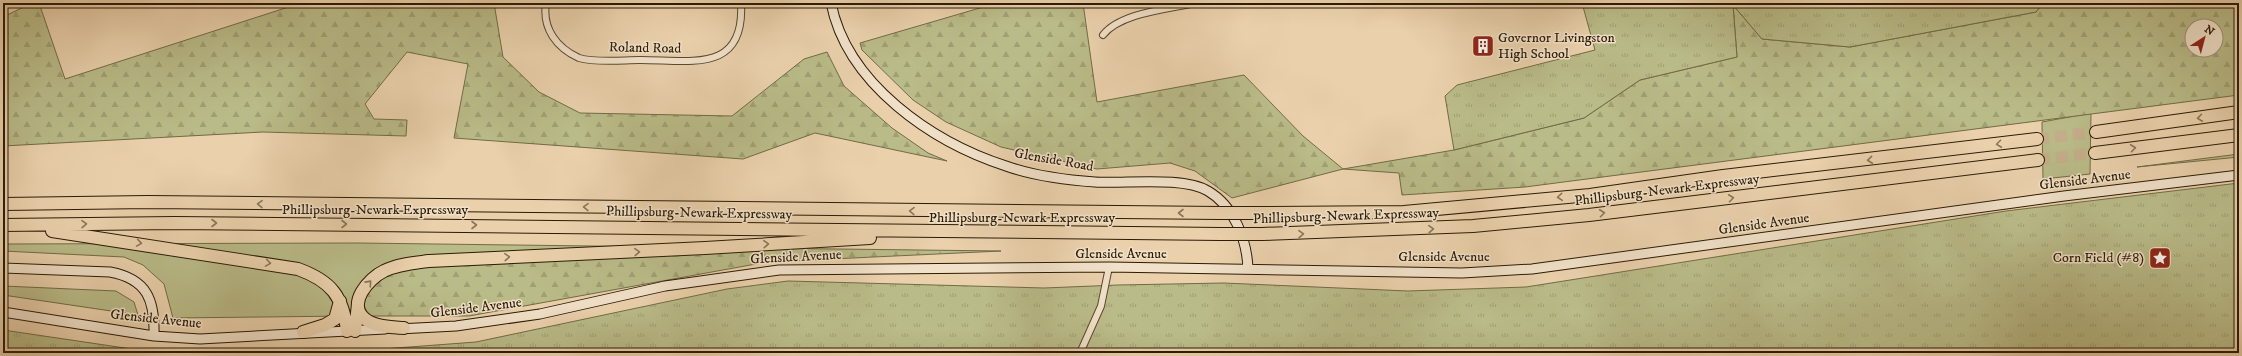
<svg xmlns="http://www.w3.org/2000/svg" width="2242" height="356" font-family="'IM FELL DW Pica',serif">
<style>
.green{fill:#b9bb88;stroke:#726b46}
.forest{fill:url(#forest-firs);stroke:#726b46;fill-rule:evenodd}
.park{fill:url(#park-tufts);stroke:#726b46}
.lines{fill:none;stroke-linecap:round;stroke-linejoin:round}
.highway-tunnel{stroke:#c4ad8b;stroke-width:12;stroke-dasharray:12 6;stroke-linecap:butt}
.street-casing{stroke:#5b482f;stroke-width:8}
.secondary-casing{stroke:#2b1b05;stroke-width:11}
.highway-casing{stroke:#2b1b05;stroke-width:14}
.street{stroke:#f1e1c9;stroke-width:6}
.secondary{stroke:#f1e1c9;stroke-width:9}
.highway{stroke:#ead1ac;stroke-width:12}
.highway-bridge-casing{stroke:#2b1b05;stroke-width:14;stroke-linecap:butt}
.highway-bridge{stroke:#ead1ac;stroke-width:12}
.oneway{stroke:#8a7658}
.labels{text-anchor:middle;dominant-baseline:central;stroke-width:3;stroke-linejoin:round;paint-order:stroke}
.poi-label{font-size:14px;fill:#2b1b05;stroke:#f1e1c9;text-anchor:start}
.street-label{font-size:14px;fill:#2b1b05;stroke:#f1e1c9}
</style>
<defs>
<pattern id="forest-firs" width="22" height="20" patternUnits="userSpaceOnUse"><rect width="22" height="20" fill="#b9bb88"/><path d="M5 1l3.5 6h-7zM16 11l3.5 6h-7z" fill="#9fa074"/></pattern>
<pattern id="park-tufts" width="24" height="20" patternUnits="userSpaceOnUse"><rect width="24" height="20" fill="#b9bb88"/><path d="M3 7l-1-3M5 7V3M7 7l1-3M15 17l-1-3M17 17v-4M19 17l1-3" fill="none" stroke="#9fa074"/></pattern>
</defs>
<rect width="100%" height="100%" fill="#ead1ac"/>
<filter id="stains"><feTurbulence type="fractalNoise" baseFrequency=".005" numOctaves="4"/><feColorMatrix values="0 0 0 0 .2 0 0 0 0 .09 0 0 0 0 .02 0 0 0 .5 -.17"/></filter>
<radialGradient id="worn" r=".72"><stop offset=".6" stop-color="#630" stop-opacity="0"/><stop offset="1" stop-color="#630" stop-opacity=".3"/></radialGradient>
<path class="green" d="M2091 113 2090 174 2043 179 2042 122Z
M357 243 671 247 357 290 350 316 173 318 164 284 143 265 124 257 3 251V244Z
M3 286 116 291 134 302 138 315 3 295Z"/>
<path class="forest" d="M32 3H39L65 79 301 3H494L503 57 539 92 580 113 732 116 804 59 827 52 844 86 892 128 928 153 947 161 815 133 743 159 454 138 468 64 407 52 365 104 374 119 407 120 406 136 263 132 3 146V36L8 34 3 17Z
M997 3H1083L1097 102 1244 75 1303 136 1343 169 1454 150 1584 118 1640 80 1737 57 1733 5 1762 39 1850 47 2036 12 2043 3H2239V95L1525 187 1402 195 1399 173 1343 169 1232 198 1195 171 1170 163 1097 169 1001 147 946 122 913 100 862 50 860 43ZM2192 26H2216V50H2192Z
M2239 154V157L2137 167Z
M671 247 1001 251 767 262 469 316H350C359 283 363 277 393 261L665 255Z"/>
<path class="park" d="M1582 3H2043L2036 12 1850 47 1762 39 1733 5 1737 57 1640 80 1584 118 1454 150 1445 96 1457 85 1595 50Z
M2239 183V353H3V330L152 352H343L476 342 727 289 788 281 1044 288 1118 285 1224 283 1408 291 1526 287 2006 211Z"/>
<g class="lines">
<path class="highway-tunnel" d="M2037 139 2096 132
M2038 160 2095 153"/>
<g class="street-casing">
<path id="street" d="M546 3C542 29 557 48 579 58 596 63 623 60 640 60 691 60 745 74 741 3
M1103 35C1120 13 1168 9 1195 3
M1080 353 1101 306 1109 267"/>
</g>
<g class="secondary-casing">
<path id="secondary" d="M831 3C847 84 932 142 1006 166 1034 176 1066 180 1095 182 1125 184 1183 176 1208 191 1234 206 1247 240 1248 269
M3 268 110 272C148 279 155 301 154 336
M3 312 154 336 200 339 385 329
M398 329 456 326 540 314 665 286 779 270 1109 267 1462 273 1532 269 2064 196 2239 175"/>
</g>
<g class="highway-casing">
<path id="highway" d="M2096 132 2239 112
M2095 153 2239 135
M3 204 148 202 1220 213
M1258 213 1404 212 1590 195 1723 176 2037 139
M3 225 174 223 1221 234
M52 231 298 269C331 281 343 296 347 331
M1262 234 1473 226 1589 215 2038 160
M404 328C392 327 375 327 365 319 346 304 369 278 384 271 398 264 414 263 429 261L705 248 870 238
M355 331 358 304
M303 332 325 325 335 319 340 301"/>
</g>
<use href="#street" class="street"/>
<use href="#secondary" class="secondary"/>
<use href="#highway" class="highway"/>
<g class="highway-bridge-casing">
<path id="highway-bridge" d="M1220 213H1258
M1221 234H1262"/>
</g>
<use href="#highway-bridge" class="highway-bridge"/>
</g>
<defs><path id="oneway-chevron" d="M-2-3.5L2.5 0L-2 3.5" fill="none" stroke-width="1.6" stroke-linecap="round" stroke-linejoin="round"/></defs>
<g class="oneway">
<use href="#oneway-chevron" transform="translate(2200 118) rotate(172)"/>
<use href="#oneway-chevron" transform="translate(1999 144) rotate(173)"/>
<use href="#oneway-chevron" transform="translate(2133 148) rotate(-7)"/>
<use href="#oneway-chevron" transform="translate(1870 160) rotate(174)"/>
<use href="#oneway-chevron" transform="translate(1560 197) rotate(175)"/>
<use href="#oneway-chevron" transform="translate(1731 198) rotate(-7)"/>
<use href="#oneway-chevron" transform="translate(260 204) rotate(-179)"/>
<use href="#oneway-chevron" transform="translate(586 207) rotate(-179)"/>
<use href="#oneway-chevron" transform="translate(912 211) rotate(-179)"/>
<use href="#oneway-chevron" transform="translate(1181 213) rotate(-180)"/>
<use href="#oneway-chevron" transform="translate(1602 213) rotate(-7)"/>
<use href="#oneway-chevron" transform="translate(214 223)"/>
<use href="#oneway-chevron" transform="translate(84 224) rotate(-1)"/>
<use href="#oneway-chevron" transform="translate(344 224)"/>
<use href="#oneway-chevron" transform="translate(474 225)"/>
<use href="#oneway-chevron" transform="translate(1431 229) rotate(-3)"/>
<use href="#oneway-chevron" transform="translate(1301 234) rotate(-1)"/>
<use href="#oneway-chevron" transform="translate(139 243) rotate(9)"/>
<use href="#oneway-chevron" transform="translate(766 244) rotate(-4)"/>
<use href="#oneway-chevron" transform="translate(637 252) rotate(-3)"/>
<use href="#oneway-chevron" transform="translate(507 257) rotate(-3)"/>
<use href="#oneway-chevron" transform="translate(268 263) rotate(9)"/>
<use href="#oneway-chevron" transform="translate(369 283) rotate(-48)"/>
</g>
<defs>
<g id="building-square" transform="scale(1.15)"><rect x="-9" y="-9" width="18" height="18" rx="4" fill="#8f2418" stroke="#f1e1c9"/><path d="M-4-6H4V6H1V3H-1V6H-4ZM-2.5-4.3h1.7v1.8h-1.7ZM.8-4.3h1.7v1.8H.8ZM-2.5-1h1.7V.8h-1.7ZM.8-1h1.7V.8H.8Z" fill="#fff"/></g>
<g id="sight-square" transform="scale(1.15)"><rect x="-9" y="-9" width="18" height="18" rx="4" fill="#8f2418" stroke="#f1e1c9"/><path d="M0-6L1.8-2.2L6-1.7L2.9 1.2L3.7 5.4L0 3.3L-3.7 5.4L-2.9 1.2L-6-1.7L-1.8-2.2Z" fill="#fff"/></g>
</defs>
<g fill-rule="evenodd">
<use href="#building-square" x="1483" y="46"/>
<use href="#sight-square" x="2160" y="258"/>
</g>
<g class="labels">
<g class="poi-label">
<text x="1498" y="38">Governor Livingston<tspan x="1498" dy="16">High School</tspan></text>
<text x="2144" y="258" text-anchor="end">Corn Field (#8)</text>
</g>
<g class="street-label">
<text transform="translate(645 48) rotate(1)">Roland Road</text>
<text transform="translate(1054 160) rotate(10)">Glenside Road</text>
<text transform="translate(2085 180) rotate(-7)">Glenside Avenue</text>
<text transform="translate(1667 190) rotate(-7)">Phillipsburg-Newark Expressway</text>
<text x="375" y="210">Phillipsburg-Newark Expressway</text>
<text transform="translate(699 213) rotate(1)">Phillipsburg-Newark Expressway</text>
<text transform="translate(1346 216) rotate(-2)">Phillipsburg-Newark Expressway</text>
<text x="1022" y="218">Phillipsburg-Newark Expressway</text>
<text transform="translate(1764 224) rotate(-8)">Glenside Avenue</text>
<text x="1121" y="254">Glenside Avenue</text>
<text transform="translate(796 257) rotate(-3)">Glenside Avenue</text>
<text x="1444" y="257">Glenside Avenue</text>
<text transform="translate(476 308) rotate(-7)">Glenside Avenue</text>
<text transform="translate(156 319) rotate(6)">Glenside Avenue</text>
</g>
</g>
<rect width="2242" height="356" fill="none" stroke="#ead1ac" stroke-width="16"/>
<rect x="4" y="4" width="2234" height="348" fill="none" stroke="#2b1b05" stroke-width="2"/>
<rect x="8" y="8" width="2226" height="340" fill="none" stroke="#2b1b05"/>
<g transform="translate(2204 38) rotate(36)"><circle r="19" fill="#f1e1c9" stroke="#a2927b"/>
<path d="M0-3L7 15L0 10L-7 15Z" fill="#8f2418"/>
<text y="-6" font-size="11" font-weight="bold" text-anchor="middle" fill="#2b1b05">N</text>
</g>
<rect width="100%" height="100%" filter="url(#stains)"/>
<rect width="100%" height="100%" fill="url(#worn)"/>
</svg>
